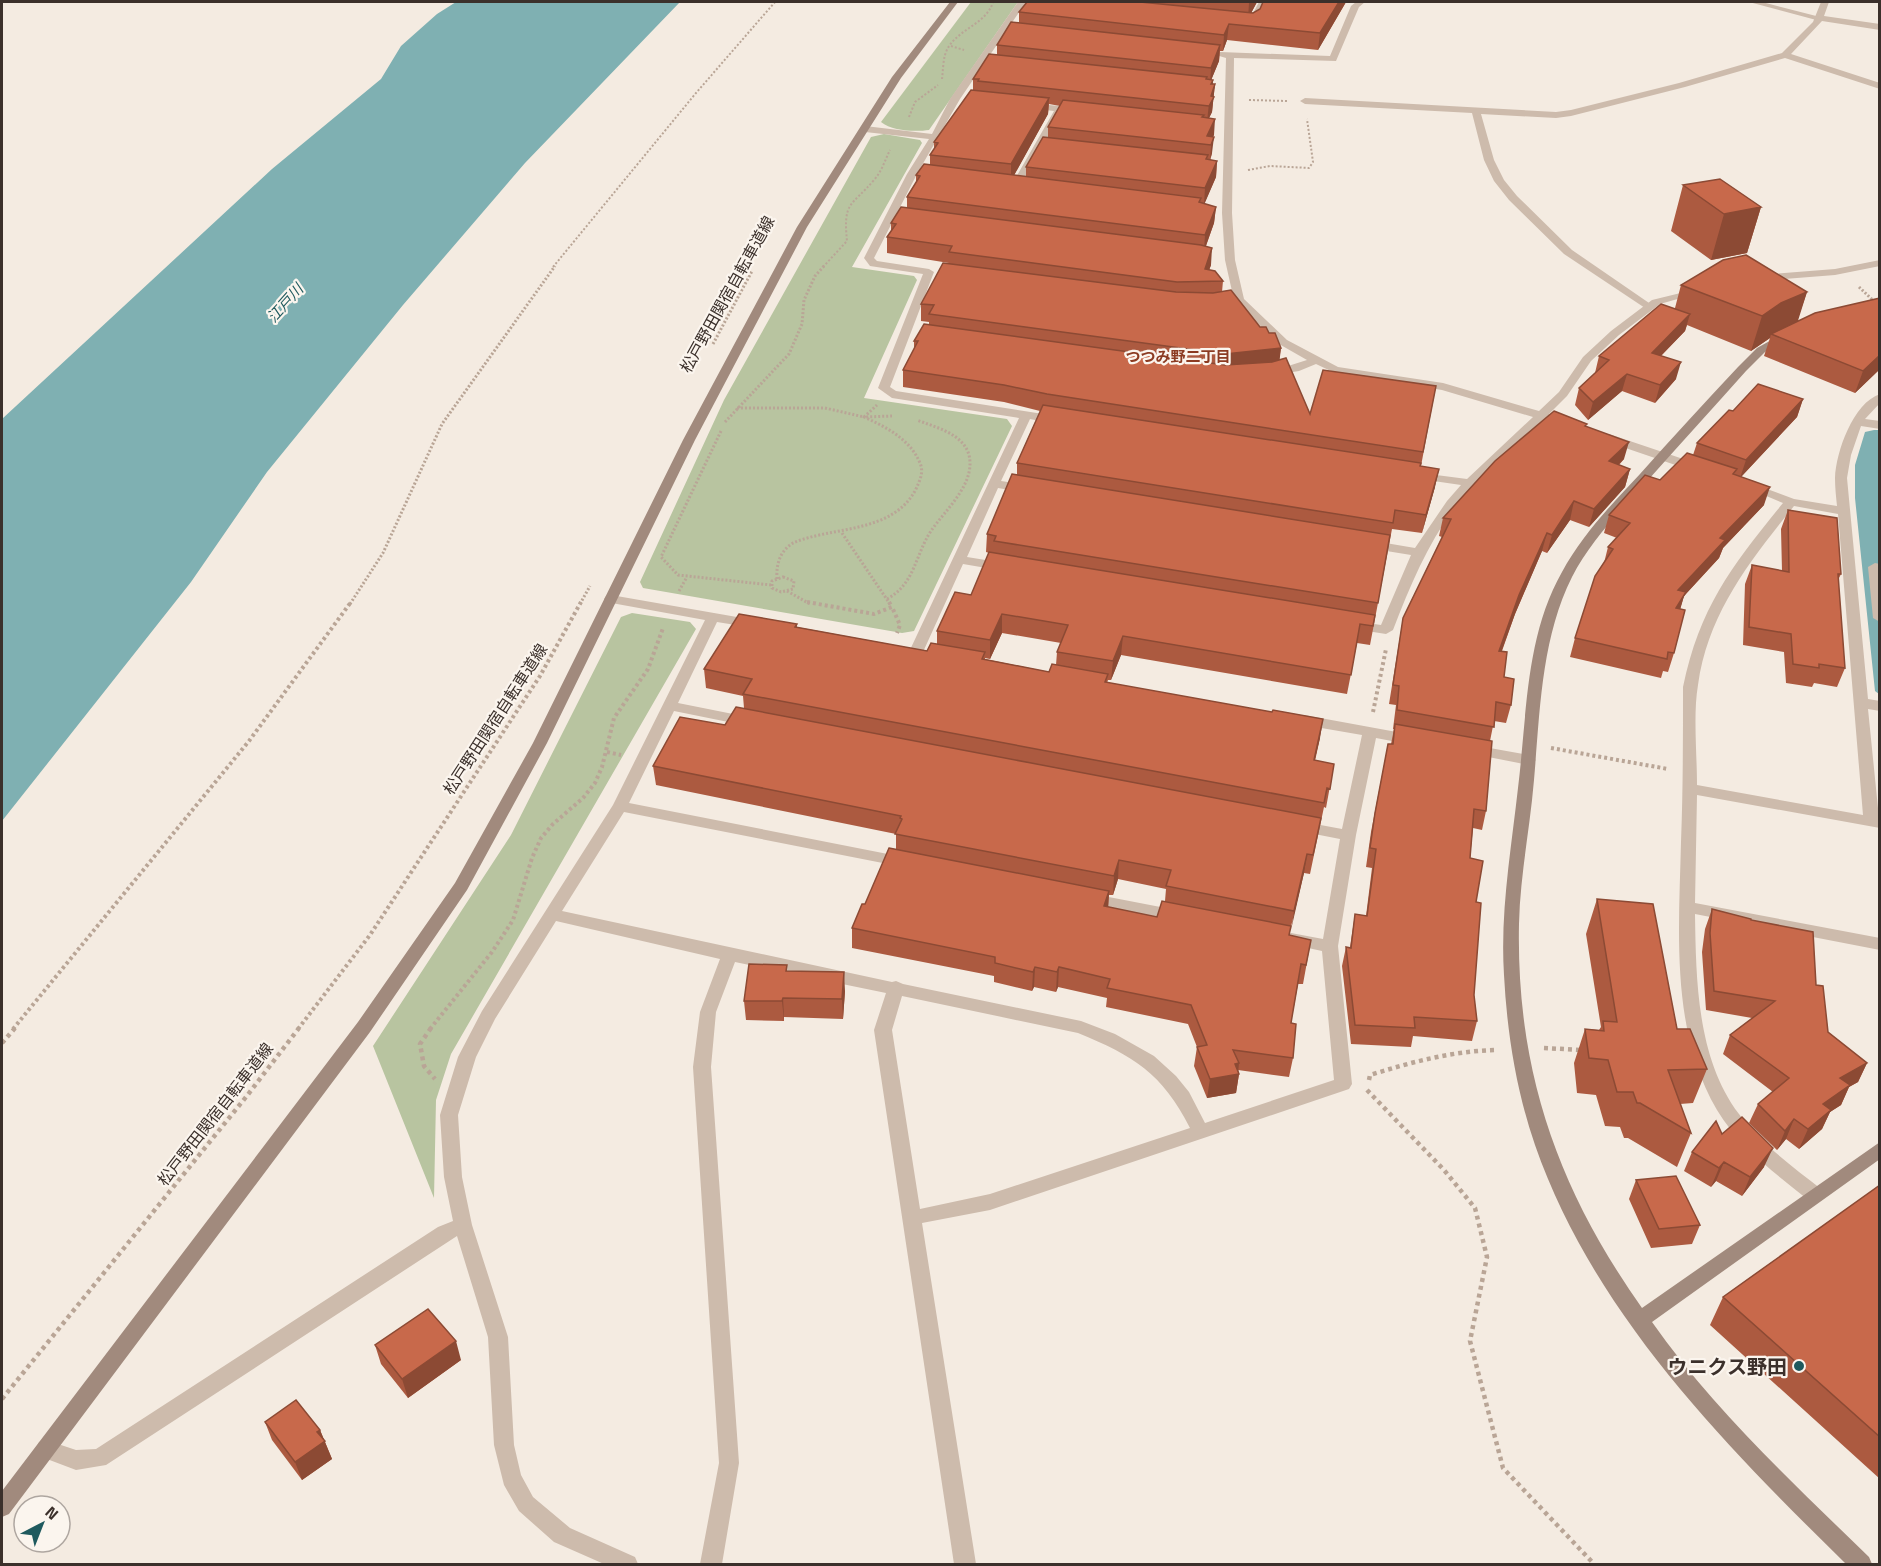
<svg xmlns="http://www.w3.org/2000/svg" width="1881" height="1566" font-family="'Titillium Web','Noto Sans JP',sans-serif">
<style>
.green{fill:#b8c4a0}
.water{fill:#7fb0b2}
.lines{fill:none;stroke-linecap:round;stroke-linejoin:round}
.path-far3{stroke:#b9a596;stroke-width:2;stroke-dasharray:2 2;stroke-linecap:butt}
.path-far2{stroke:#b9a596;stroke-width:3;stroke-dasharray:2 2;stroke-linecap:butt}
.path-far1{stroke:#b9a596;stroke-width:4;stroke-dasharray:3 3;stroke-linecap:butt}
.path{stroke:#b9a596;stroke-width:4.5;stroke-dasharray:4 4;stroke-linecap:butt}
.lane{fill:#cdbbac;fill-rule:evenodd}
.street{fill:#cdbbac;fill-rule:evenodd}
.secondary{fill:#a18a7d;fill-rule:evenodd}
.wall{fill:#ac5a40;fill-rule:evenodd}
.shaded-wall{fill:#8c4a34}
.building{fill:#c8694b;stroke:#8c4a34;stroke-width:1.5}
.poi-dot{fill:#1f5a5e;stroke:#fbf5ee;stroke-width:2}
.labels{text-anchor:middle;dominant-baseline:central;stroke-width:4.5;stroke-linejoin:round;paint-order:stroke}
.far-water-label{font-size:15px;font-style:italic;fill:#1f5a5e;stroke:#fbf5ee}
.far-neighbourhood-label{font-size:15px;font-weight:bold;fill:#8c3b22;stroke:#fbf5ee}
.street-label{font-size:16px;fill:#3b302b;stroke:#fbf5ee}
.near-poi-label{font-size:20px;font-weight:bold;fill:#3b302b;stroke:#fbf5ee;text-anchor:end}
</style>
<rect width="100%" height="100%" fill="#f4ebe1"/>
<path class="green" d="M971 2H1018L929 130C915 132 892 131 881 122Z
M884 134 920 140 922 143 852 267 914 276 917 280 864 398 1007 419 1012 426 914 631 902 633 643 588 640 582 724 400 871 137Z
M632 613 690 622 696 629 451 1054 436 1100 434 1198 373 1046 511 835 621 617Z"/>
<path class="water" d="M456 2H680L525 163 403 305 267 472 191 582 2 821V419L272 169 381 79 401 46 437 14Z
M1874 430H1879V694L1875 691 1855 498V465L1865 432Z"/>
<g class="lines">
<path class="path-far3" d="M951 46 964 50
M942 79C943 71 943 62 945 55 952 30 986 26 993 2
M1249 100 1287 101
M909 117 915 102 938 85
M1248 170 1270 166 1309 168 1313 162 1307 119
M553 267 696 93 775 2
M823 267 847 241C843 201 851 207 874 180 882 171 885 160 890 150"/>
<path class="path-far2" d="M1859 287 1880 307
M713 344 752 271
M737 408H825L864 417 877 405
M725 422 789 354 802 324 804 300 815 276 824 266
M721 431 661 557 678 575 771 585
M842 533 890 604
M783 577 794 581 793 589 781 592 772 588V581Z
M777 579C776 564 780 551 793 543 832 526 893 534 916 489 920 480 924 472 920 463 910 439 886 427 864 417L892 416
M679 591 687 577
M787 591 810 604
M887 599C915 584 915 555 931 531 945 510 976 484 969 455 963 433 934 427 917 420
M350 604 383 553 442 424 555 266
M580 604 590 586"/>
<path class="path-far1" d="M807 602 874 614 892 607 900 625 897 633
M889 602 892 607
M1373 712 1386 649
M1551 748 1668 769
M607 752 621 755
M13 1029 249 741 351 602
M298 1029 370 935 540 676 581 602
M430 1029 492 952 513 920 532 858 541 838 553 824 583 798 595 783 602 767 614 718 648 669 663 628"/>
<path class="path" d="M431 1028 420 1044 424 1066 435 1079
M2 1043 15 1028
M1544 1048 1581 1050
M1369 1080 1370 1075C1412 1062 1452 1051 1496 1050
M1367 1090 1444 1170 1475 1208 1487 1257 1470 1341 1503 1468 1594 1564
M2 1399 246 1097 299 1028"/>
<path class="lane" d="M1821 2H1829L1824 16 1880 24V30L1822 21 1791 54 1880 83V89L1785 58 1685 87 1571 116 1556 118 1481 114 1494 160 1504 180 1517 196 1572 250 1652 305 1654 307 1648 310 1564 254 1509 200 1494 181 1484 160 1472 113 1305 104 1300 101 1305 98 1556 112 1571 110 1679 83 1782 53 1813 22Z
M1875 563 1880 564V622L1873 618 1868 567Z"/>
<path class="street" d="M1018 2H1026L960 99 917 174 874 258 877 261 929 269 934 272 890 387 896 391 1056 416 1062 420 1056 424 1030 419 1001 481 1027 485 1033 489 1027 493 998 488 967 557 1004 563 1011 567 1004 571 963 564 923 652 916 656 909 652 1019 418 892 398 878 388 923 274 870 266 864 258 907 174 929 139 865 132 860 129 865 126 932 134 950 99Z
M1259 2H1267L1256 24 1252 27 1244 25V21H1249Z
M1356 2H1365L1359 7 1336 61 1234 58 1232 213 1235 260 1244 299 1287 340 1338 367 1443 383 1539 411 1559 392 1583 357 1611 331 1652 300 1697 289 1702 292 1660 304 1619 335 1591 361 1567 396 1549 414 1553 417 1551 420H1543C1514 448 1479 475 1455 507 1427 545 1410 586 1393 630L1386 634 1354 629 1347 625 1354 621 1381 625 1411 555 1368 548 1361 544 1368 540 1415 548 1447 501 1461 485 1413 478 1411 475 1413 472 1467 479 1533 417 1442 390 1335 373 1316 364 1299 371 1269 376V372L1307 360 1279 344 1234 300 1225 260 1222 213 1226 58 1216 55 1220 52 1330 56 1351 6Z
M1749 2H1762L1824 18 1820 21Z
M1030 103 1077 108 1082 111 1077 114 1063 112 1021 186 1016 189 1011 186 1054 111 1027 108V104Z
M1880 260V266L1835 275 1761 281 1756 278 1761 275 1835 269Z
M1880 394V403L1865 419 1880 421V429L1861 426 1851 455 1847 478 1868 699 1880 701V711L1868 709 1880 828 1697 795 1695 903 1880 938V950L1695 914C1696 980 1697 1059 1739 1114 1761 1144 1792 1166 1821 1189L1823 1194 1821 1199 1814 1202 1807 1199C1775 1173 1739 1147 1717 1110 1670 1030 1679 931 1681 842 1683 791 1683 739 1683 687 1700 606 1732 566 1783 503L1745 487 1751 483 1794 499 1837 506C1836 497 1835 487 1835 478 1836 452 1853 403 1880 394ZM1794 506 1838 514 1863 815 1697 785C1697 754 1693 714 1698 685 1708 613 1750 561 1794 506Z
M1609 434 1701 465 1703 468 1701 471H1693L1605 441V435Z
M611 595 754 620 761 624 754 628 717 622 678 703 753 718 755 721 753 724 748 726 674 711 629 803 903 857 909 858 911 862 909 866 903 867 624 812 562 911 892 982 896 981 903 984 1081 1021 1115 1034 1154 1056 1176 1076 1189 1092 1205 1123 1334 1080 1322 951 1285 943 1283 939 1285 935 1291 933 1323 939 1340 839 1299 831 1291 826 1299 821 1342 829 1362 735 1304 725 1297 720 1304 715 1413 735 1420 740 1413 745 1376 738 1356 835 1338 946 1352 1084 1349 1089 990 1210 922 1223 976 1564H954L874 1030 886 993 735 962 716 1012 711 1067 739 1463 722 1564H700L719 1463 693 1067 700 1012 720 959 556 921 495 1019 476 1057 458 1115 462 1177 472 1225 508 1337 514 1445 521 1475 533 1497 570 1528 635 1557 638 1564H604L554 1542 519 1511 504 1485 494 1445 488 1337 457 1236 106 1465 76 1470 39 1456 36 1449 39 1442 46 1440 76 1450 96 1449 438 1227 453 1221 444 1177 440 1115 458 1057 482 1011 613 805 705 620 606 602 604 599 606 596ZM902 996 1078 1033C1134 1056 1162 1073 1190 1128L990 1194 920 1209 892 1030Z
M1473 745 1529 755 1536 760 1529 765 1468 753 1466 750Z
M1088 893 1176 910 1182 912 1184 916 1182 920 1176 922 1082 903 1080 899 1082 895Z"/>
<path class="secondary" d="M950 2H958L901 78 807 227 695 440 547 743 467 890 370 1032 9 1514 2 1517V1491L358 1022 455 883 533 743 683 440 797 227 892 77Z
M1784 333 1790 336 1788 338 1765 352 1746 371C1714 407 1681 443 1649 479 1621 510 1591 540 1572 577 1541 639 1540 712 1534 780 1530 828 1520 876 1519 924 1516 1071 1558 1189 1642 1308L1880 1142V1159L1652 1322C1713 1409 1793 1483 1869 1557L1872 1564H1846C1723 1443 1593 1312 1535 1145 1516 1090 1507 1032 1504 975 1500 912 1511 851 1518 788 1527 716 1525 637 1562 572 1582 535 1611 505 1640 474 1672 438 1705 402 1738 367L1757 348Z"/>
</g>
<path class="wall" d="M1027 2H1257L1251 13H1253L1260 9 1263 2H1346L1318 50 1227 40 1223 51H1220L1219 61 1211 80H1213V84H1215L1212 112 1209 118 1214 135 1212 137V153L1210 160 1217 161 1216 177 1204 204 1216 207 1214 223 1206 246 1211 265 1209 270 1223 281 1222 292 1260 327 1269 333 1281 348 1279 360 1310 414 1436 386 1421 466 1435 487 1422 533 1392 529 1370 645 1357 643 1347 694 1121 655 1111 680H1108L1107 683 1320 738 1315 761 1334 764 1326 808 1324 807 1310 874 1304 873 1289 935 1311 940 1303 984H1298L1291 1023 1293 1058 1289 1077 1238 1070 1239 1074 1236 1093 1207 1098 1194 1066 1197 1047 1188 1024 1106 1007 1107 998 1058 987 1056 992 1034 987 1032 991 994 982V976L852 948V928L896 849V834L656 785 653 766 725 725 744 708 743 696 706 688 704 669 797 624V627L927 651 937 644V631L971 595 989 553 986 552 987 534 1017 475V463L1040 411 1004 402 903 387V370L914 349V341L929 325V322L921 321V304L949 263 887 253V237L891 231V223L907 208V197L916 182V175L930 165V155L934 149V142L973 90V79L997 55V45L1019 23V12ZM1049 104 1060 106 1048 127V137L1026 167V177L1014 175 1048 114ZM1002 633 1061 643 1057 652 1056 665 1049 672 985 659V658L990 659ZM1118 879 1166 889 1165 901 1157 917 1108 907 1109 895H1113Z
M1683 185 1761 207 1747 253 1711 260 1671 231Z
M1681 285 1807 292 1797 321 1880 298V369L1855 393 1764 356 1770 338 1751 351 1687 325 1685 331 1661 356 1676 379 1655 403 1622 391 1588 420 1575 405 1579 388 1595 373 1599 356 1675 308Z
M1803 399 1797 417 1741 477 1764 505 1723 548 1719 558 1684 596 1680 609 1674 653 1668 672 1663 671 1661 678 1570 657 1575 638 1604 563 1608 547 1617 538 1604 533 1609 515 1660 480 1693 455 1697 443 1733 411Z
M1586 426 1624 459 1619 465 1630 469 1625 487 1589 527 1570 520 1547 553 1542 551 1515 614 1502 651 1504 677 1511 705 1506 723 1494 721 1490 741 1486 811 1482 830 1473 828 1470 858 1476 902 1474 995 1477 1021 1472 1041 1413 1036 1411 1047 1351 1044 1342 966 1346 947H1350L1355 914 1366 916 1372 868 1366 867 1371 832 1388 744H1391L1394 729H1393L1396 705 1389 704 1403 618 1442 537 1439 536 1443 518Z
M1788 510 1841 574 1838 580 1845 668 1837 687 1814 683 1812 687 1786 683 1784 652 1743 645 1745 584 1752 565 1782 571 1781 529Z
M1597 899 1677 1029 1707 1069 1693 1103 1680 1104 1691 1133 1677 1167 1628 1138H1624L1620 1127 1605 1126 1596 1095 1577 1093 1574 1063 1585 1029 1599 1030 1601 1027 1586 934Z
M1712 909 1751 920 1816 985 1828 1032 1867 1063 1858 1082 1849 1087 1841 1105 1830 1112 1822 1129 1799 1149 1786 1139 1777 1150 1749 1123 1758 1104 1773 1092 1723 1054 1730 1035 1752 1018 1706 1010 1702 952 1705 929Z
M787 965V971L845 991 843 1019 784 1017V1021L746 1020 744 1001Z
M1722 1134 1764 1167 1742 1196 1716 1181 1711 1187 1684 1171 1692 1152Z
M1636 1180 1700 1225 1692 1244 1651 1248 1629 1199Z
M1880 1185V1479L1710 1325 1723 1297Z
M375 1345 461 1360 408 1398 381 1364Z
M265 1422 320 1430 332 1459 302 1480 272 1440Z"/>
<path class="shaded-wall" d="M1250 2H1257L1248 19 1249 3Z
M1339 2H1346L1318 50 1320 33Z
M1229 24 1227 40 1223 51 1224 35Z
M1220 45 1219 61 1210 83 1211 68Z
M1213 80 1211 95 1215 84 1212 112 1207 122 1211 84Z
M1049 98 1048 114 1011 181V164Z
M1215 119 1214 135 1209 145 1207 136Z
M1214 137 1212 153 1210 161 1211 145Z
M1217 161 1216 177 1204 205 1205 188Z
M1216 207 1214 223 1204 251 1205 235Z
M1761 207 1747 253 1711 260 1724 214Z
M1212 248 1211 265 1205 281V269Z
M1807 292 1796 327 1771 334 1770 338 1751 351 1762 316 1781 303Z
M1690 314 1685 331 1647 370 1652 353Z
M1281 348 1279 365 1223 372 1225 354Z
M1880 355V369L1855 393 1863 371Z
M1681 362 1676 379 1655 403 1660 385Z
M1627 374 1622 391 1588 420 1593 402Z
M1803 399 1797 417 1740 478 1746 460Z
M1629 442 1624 459 1604 479 1609 461Z
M1439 469 1435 487 1422 533 1426 515Z
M1630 469 1625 487 1589 527 1594 509Z
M1770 487 1764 505 1723 548 1719 558 1684 596 1680 610 1670 627 1678 590 1720 538Z
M1574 501 1570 520 1547 553 1552 535Z
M1547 533 1542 551 1515 614 1495 669 1499 651 1519 595Z
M1002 614V633L990 659V640Z
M1123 636 1121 655 1111 680 1113 661Z
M1323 719 1320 738 1310 779 1314 760Z
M1307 854 1304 873 1291 930 1294 911Z
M1119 860 1118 879 1113 895 1114 876Z
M1109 891 1108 910 1104 906Z
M1035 967 1034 987 1032 991 1033 972Z
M1059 967 1058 987 1056 992 1057 972Z
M844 972 845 991 843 1019 842 999Z
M783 998 784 1017V1021L782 1001Z
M1239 1063 1238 1074H1239L1236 1093 1207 1098 1210 1079 1235 1064Z
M1867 1063 1858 1082 1849 1087 1841 1105 1830 1112 1822 1129 1799 1149 1808 1129 1823 1104 1840 1078Z
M1794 1119 1786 1139 1777 1150 1785 1131Z
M1773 1148 1764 1167 1742 1196 1750 1177Z
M1724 1162 1716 1181 1711 1187 1719 1168Z
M456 1341 461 1360 408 1398 402 1379Z
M320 1430 332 1459 302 1480 295 1462 317 1432Z"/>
<path class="building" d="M1027 2H1140L1253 13 1260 9 1263 2H1339L1320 33 1229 24 1224 35 1019 12Z
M1011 22 1220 45 1211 68 997 45Z
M989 54 1207 77 1206 79 1213 80 1211 84H1215L1211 96 1214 97 1209 106 978 81 979 79H973Z
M971 90 1049 98 1011 164 930 155 938 143 934 142Z
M1063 100 1204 115 1202 117 1215 119 1207 136 1214 137 1211 145 1048 127Z
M1043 137 1208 155 1206 159 1217 161 1205 188 1026 167Z
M924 164 1201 198 1199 202 1216 207 1205 235 907 197 920 176 916 175Z
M1720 179 1761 207 1724 214 1683 185Z
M901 207 1201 245 1212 248 1205 269 1215 271 1223 281 1177 282 949 252 952 246 887 237 896 224 891 223Z
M1746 255 1807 292 1781 303 1762 316 1681 285 1723 260Z
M943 263 1176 292 1213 293 1231 290 1260 327H1266L1269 333H1275L1281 348 1225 354 929 314 934 305 921 304Z
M1880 298V355L1863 371 1771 334 1815 313Z
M1661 304 1690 314 1652 353 1681 362 1660 385 1627 374 1593 402 1579 388 1609 360 1599 356Z
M924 324 1225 365 1272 362 1286 358 1310 414 1323 370 1436 386 1423 452 1047 394 1004 385 903 370 918 341H914Z
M1758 384 1803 399 1746 460 1697 443 1729 410 1733 411Z
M1043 405 1421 463 1420 466 1439 469 1426 515 1395 510 1393 523 1017 463Z
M1554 411 1587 424 1585 426 1629 442 1609 461 1630 469 1594 509 1574 501 1552 535 1547 533 1519 595 1499 651 1507 652 1504 677 1514 679 1511 705 1496 702 1494 727 1397 710 1399 686 1393 685 1403 618 1451 519 1443 518 1495 461Z
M1687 453 1737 469 1733 474 1770 487 1720 538 1725 540 1678 590 1686 592 1676 608 1685 610 1674 653 1668 652 1667 659 1575 638 1595 576 1613 549 1608 547 1630 523 1609 515 1645 475 1660 480Z
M1012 474 1390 535 1378 603 994 541 996 536 987 534Z
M1788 510 1837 518 1841 574H1838L1845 668 1819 664V668L1793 664 1791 634 1749 627 1752 565 1789 572Z
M989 552 1375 615 1373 626 1360 624 1351 675 1123 636 1113 661 1057 652 1068 625 1002 614 990 640 937 631 955 592 971 595Z
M739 614 797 624 795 627 927 651 931 643 985 652 982 659 1049 672 1052 664 1108 674 1105 682 1272 712 1273 710 1323 719 1314 760 1334 764 1330 789 1327 788 1324 803 743 694 752 679 704 669Z
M736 707 1321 818 1313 855 1307 854 1294 911 1166 886 1171 870 1119 860 1114 876 895 834 902 819 900 818 901 816 653 766 680 717 725 725Z
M1395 724 1492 741 1486 811 1474 809 1470 858 1483 861 1476 902 1481 903 1474 995 1477 1021 1414 1017 1415 1028 1355 1025 1346 947 1351 948 1355 914 1367 916 1376 849 1370 848 1375 813 1388 744H1393Z
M889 848 1109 891 1104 906 1157 917 1162 901 1291 926 1289 935 1311 940 1306 965 1301 964 1291 1023 1296 1024 1293 1058 1233 1050 1239 1063 1235 1064 1239 1074 1210 1079 1197 1047 1207 1045 1191 1005 1107 988 1110 979 1059 967 1057 972 1035 967 1033 972 995 963V957L852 928 862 904H865Z
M1597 899 1653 904 1677 1029H1690L1707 1069 1668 1070 1691 1133 1640 1103H1637L1633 1092H1617L1608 1060 1589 1058 1585 1029 1604 1031 1603 1021 1617 1022Z
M1712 909 1751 919V920L1813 932 1816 985 1823 986 1828 1032 1867 1063 1840 1078 1850 1085 1823 1104 1831 1110 1808 1129 1794 1119 1785 1131 1758 1104 1789 1078 1730 1035 1775 1001 1714 991 1710 933Z
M749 964 787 965 786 971 844 972 842 999 783 998 782 1001H744Z
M1742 1117 1773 1148 1750 1177 1724 1162 1719 1168 1692 1152 1716 1121 1722 1134Z
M1676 1176 1700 1225 1659 1229 1636 1180Z
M1880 1185V1437L1723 1297Z
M428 1309 456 1341 402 1379 375 1345Z
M296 1400 320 1430 317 1432 325 1441 295 1462 265 1422Z"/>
<circle class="poi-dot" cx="1799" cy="1366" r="6"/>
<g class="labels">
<g class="far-water-label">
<text transform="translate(285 303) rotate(-48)">江戸川</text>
</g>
<g class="far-neighbourhood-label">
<text x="1178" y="356">つつみ野二丁目</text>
</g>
<g class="street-label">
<text transform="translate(727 294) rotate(-61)">松戸野田関宿自転車道線</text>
<text transform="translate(495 719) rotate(-57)">松戸野田関宿自転車道線</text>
<text transform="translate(215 1114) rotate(-52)">松戸野田関宿自転車道線</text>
</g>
<g class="near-poi-label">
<text x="1787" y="1366">ウニクス野田</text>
</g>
</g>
<rect width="1881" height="1566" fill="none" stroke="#3b302b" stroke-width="6"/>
<g transform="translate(42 1524) rotate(42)"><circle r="28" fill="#fbf5ee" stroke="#aea6a0" stroke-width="1.5"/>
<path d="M0-4.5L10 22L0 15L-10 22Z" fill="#1f5a5e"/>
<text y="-9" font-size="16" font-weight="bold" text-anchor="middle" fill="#3b302b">N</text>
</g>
</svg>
